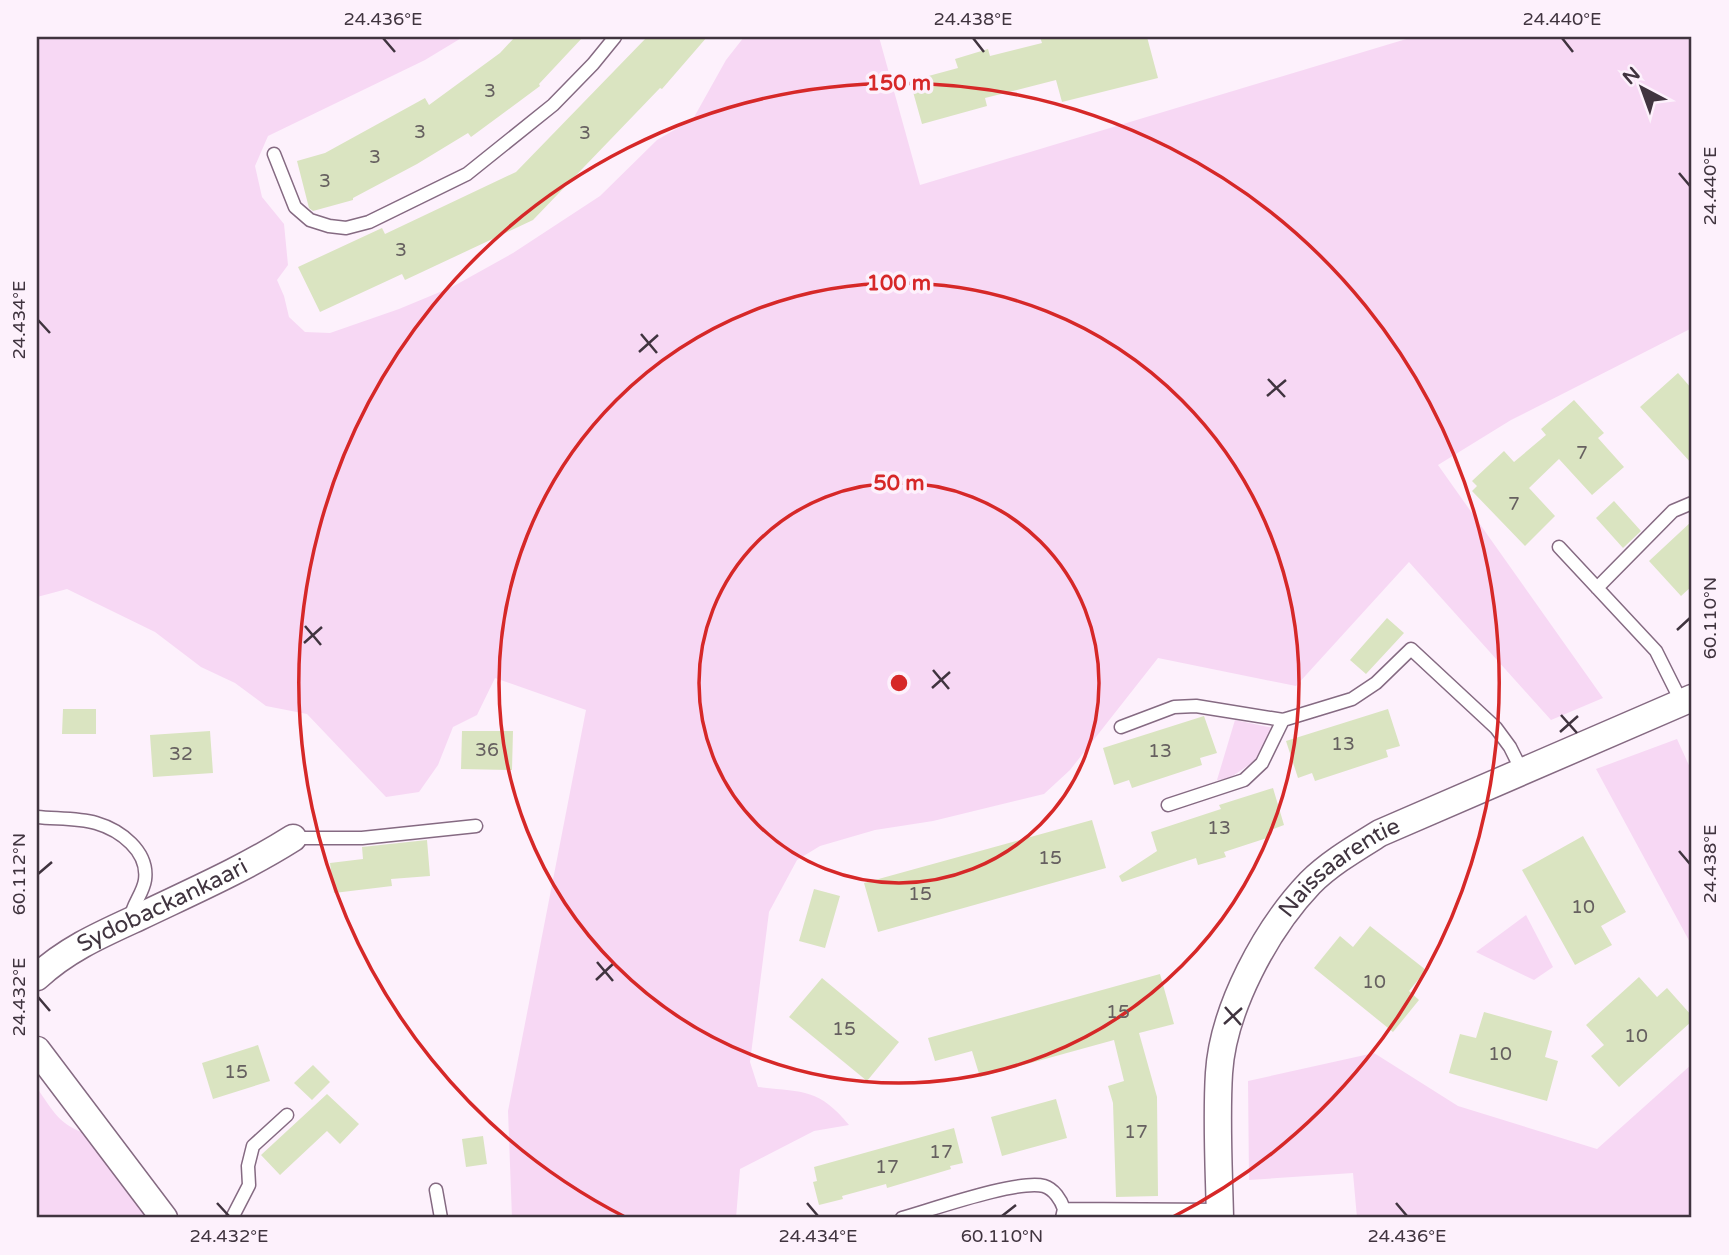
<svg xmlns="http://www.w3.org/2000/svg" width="1729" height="1255" font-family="'Varela Round',sans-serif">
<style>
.green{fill:#f7d8f4}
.building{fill:#dae4c1}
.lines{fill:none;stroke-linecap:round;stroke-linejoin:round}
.lane-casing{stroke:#856a82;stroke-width:15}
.street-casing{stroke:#856a82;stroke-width:29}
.lane{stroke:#fff;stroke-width:12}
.street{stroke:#fff;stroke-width:26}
.ticks{fill:none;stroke:#40343f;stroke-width:2.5}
.ring{fill:none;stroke:#d62828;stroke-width:3.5}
.labels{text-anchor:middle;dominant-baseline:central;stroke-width:7;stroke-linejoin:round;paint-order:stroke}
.number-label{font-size:19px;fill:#666060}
.street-label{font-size:23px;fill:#40343f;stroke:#fdf1fc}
.centre{fill:#d62828;stroke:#fdf1fc;stroke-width:3.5}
.ring-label{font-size:21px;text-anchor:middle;font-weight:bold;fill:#d62828;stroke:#fdf1fc;stroke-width:7;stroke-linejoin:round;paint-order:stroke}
.neatline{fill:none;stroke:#40343f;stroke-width:2.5}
.ticks-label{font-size:18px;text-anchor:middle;fill:#40343f}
</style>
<rect width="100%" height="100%" fill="#fdf1fc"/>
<path class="green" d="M37 37H463L425 60 268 136 255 166 262 197 284 224 288 265 277 280 284 296 289 317 305 332 330 333 399 309 452 287 513 253 600 196 657 140 693 119 726 60 744 37H879L920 185 1413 37H1692V328L1511 420 1438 465 1603 698 1551 720 1409 562 1296 686 1158 658 1070 770 1044 794 933 821 875 830 820 846 797 860 769 912 750 1062 758 1087C802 1092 819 1088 849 1125L814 1131 740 1169 736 1218H512L508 1111 586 710 495 678 477 715 453 727 438 765 419 792 386 797 307 714 266 706 235 683 201 667 155 632 67 589 37 597Z
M1235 720 1273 728 1258 759 1228 779 1217 780Z
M1677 739 1692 772V946L1596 769Z
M1526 915 1553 967 1534 980 1476 952Z
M1374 1053 1458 1106 1597 1149 1692 1064V1218H1357L1353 1173 1249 1180 1248 1081Z
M37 1088C53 1111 60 1126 88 1134L149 1218H37Z"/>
<path class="building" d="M515 37H583L539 84 540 86 471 137 468 133 417 164 353 198V200L313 211 309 208 297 161 325 153 425 98 429 105 500 53Z
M647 37H707L662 89 660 88 533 220 405 280 402 274 320 312 298 267 382 228 385 234 516 172Z
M1040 37H1147L1158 78 1062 102 1056 80 985 98 987 106 922 124 910 81 958 68 955 59 988 49 990 56 1042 43Z
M1678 373 1692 389V464L1640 407Z
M1574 400 1604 433 1598 438 1624 467 1592 495 1559 459 1529 488 1555 516 1525 546 1472 491 1477 486 1472 481 1504 451 1514 462 1546 435 1541 429Z
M1614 501 1641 531 1623 548 1596 518Z
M1692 521V586L1681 596 1649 561Z
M1387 618 1404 633 1366 674 1350 660Z
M63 709H96V734H62Z
M1388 709 1400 746 1386 750 1388 757 1315 781 1312 773 1298 778 1286 741Z
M1204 716 1217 753 1200 758 1202 765 1132 788 1129 780 1114 785 1103 748Z
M210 731 213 773 153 777 150 735Z
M462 731H513L512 770 461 769Z
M1273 788 1284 825 1268 831 1270 837 1224 852 1226 857 1198 865 1196 858 1122 882 1119 876 1157 851 1151 832 1221 809 1219 805Z
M1092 820 1106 868 878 932 864 883Z
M1583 836 1626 912 1601 926 1612 945 1575 965 1522 870Z
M427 840 430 876 391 879 392 886 334 893 330 863 363 859 362 847Z
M814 889 840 896 825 948 799 941Z
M1370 926 1426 970 1409 991 1419 1000 1393 1032 1314 968 1340 936 1353 947Z
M1160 974 1174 1024 1139 1033 1157 1097 1158 1196 1116 1197 1113 1103 1108 1086 1124 1081 1114 1040 980 1077 972 1051 935 1061 928 1038Z
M1639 977 1657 997 1667 988 1692 1016V1021L1619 1087 1591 1056 1604 1045 1586 1025Z
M822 978 899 1042 867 1081 789 1017Z
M1484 1012 1552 1031 1545 1057 1558 1061 1547 1101 1449 1073 1460 1034 1476 1038Z
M258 1045 270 1081 213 1099 202 1063Z
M313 1065 330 1082 312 1100 294 1083Z
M327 1094 359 1124 340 1144 327 1131 280 1175 261 1155Z
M1056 1099 1067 1138 1002 1156 991 1117Z
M954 1128 963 1163 950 1166 951 1169 887 1188 886 1184 842 1196 843 1199 819 1205 813 1182 817 1181 814 1167Z
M483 1136 487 1164 466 1167 462 1139Z"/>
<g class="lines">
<g class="lane-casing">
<path id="lane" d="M274 154 295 207 310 220 329 226 346 228 369 222 467 174 553 105 593 64 615 37
M1559 547 1656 651 1682 703
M1597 588 1673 511 1692 503
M1121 727 1174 707 1196 706 1283 720 1352 699 1376 683 1411 649 1496 728 1510 747 1522 771
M1168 805 1244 780 1262 763 1283 720
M37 817C56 819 78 818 96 823 120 830 149 851 145 880 143 894 132 904 130 920
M293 838H362L476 826
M436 1190 441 1218
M1064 1209 1220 1210
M232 1218 249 1185 248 1166 253 1146 287 1115
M902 1218C931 1210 1018 1179 1044 1186 1054 1189 1061 1200 1064 1209L1062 1218"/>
</g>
<g class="street-casing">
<g id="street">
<path id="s1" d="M37 977C67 949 102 934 139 917 191 892 244 869 293 838"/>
<path d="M37 1050 164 1218"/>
<path id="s2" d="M1220 1218C1219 1170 1216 1121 1219 1073 1223 1009 1266 929 1310 883 1330 863 1356 848 1380 833L1692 698"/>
</g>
</g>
<use href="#lane" class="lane"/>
<use href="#street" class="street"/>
</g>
<path class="ticks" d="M383 38 395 52M973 38 984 52M1562 38 1573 52M1679 173 1690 186M38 320 50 333M641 334 657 353M639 352 658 335M1268 379 1285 397M1267 396 1286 380M305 626 321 645M1677 630 1690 618M304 643 322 627M933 670 949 689M932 688 950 672M1561 715 1577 733M1560 732 1578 716M1679 851 1690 864M38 874 52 862M597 962 613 981M596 980 614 963M38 997 50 1011M1225 1007 1241 1025M1224 1024 1242 1008M217 1203 229 1216M807 1203 818 1216M1396 1203 1407 1216M1002 1216 1016 1205"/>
<g class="ring">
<circle cx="899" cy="683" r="200"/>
<circle cx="899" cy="683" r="400"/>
<path d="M627 1218A600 600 0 1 1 1171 1218"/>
</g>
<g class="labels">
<g class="number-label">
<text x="490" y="91">3</text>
<text x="420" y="132">3</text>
<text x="585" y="133">3</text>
<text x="375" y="157">3</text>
<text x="325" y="181">3</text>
<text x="401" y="250">3</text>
<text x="1582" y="453">7</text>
<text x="1514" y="504">7</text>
<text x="1343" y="744">13</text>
<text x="487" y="750">36</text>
<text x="1160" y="751">13</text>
<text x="181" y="754">32</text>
<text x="1219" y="828">13</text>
<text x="1050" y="858">15</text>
<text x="920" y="894">15</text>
<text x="1583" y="907">10</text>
<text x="1374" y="982">10</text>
<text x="1118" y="1012">15</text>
<text x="844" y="1029">15</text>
<text x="1636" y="1036">10</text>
<text x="1500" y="1054">10</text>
<text x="236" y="1072">15</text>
<text x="1136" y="1132">17</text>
<text x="941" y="1152">17</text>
<text x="887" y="1167">17</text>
</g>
<g class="street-label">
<text stroke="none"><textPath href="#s2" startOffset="392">Naissaarentie</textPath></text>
<text stroke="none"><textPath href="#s1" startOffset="145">Sydobackankaari</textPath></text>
</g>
</g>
<circle cx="899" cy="683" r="10" class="centre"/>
<g class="ring-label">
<text x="899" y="90">150 m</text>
<text x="899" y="290">100 m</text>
<text x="899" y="490">50 m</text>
</g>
<rect width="1729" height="1255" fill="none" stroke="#fdf1fc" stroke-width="77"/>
<g transform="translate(1642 88) rotate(319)" stroke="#fdf1fc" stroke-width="5" paint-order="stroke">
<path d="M0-5L12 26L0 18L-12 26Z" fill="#40343f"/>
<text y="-10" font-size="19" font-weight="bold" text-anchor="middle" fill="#40343f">N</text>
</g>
<rect x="38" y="38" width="1652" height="1178" class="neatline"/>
<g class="ticks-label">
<text x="383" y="25">24.436°E</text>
<text x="973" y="25">24.438°E</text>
<text x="1562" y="25">24.440°E</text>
<text transform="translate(1710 186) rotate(-90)" y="6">24.440°E</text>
<text transform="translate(19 320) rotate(-90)" y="6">24.434°E</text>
<text transform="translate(1710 618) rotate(-90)" y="6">60.110°N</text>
<text transform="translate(1710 864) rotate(-90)" y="6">24.438°E</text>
<text transform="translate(19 874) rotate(-90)" y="6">60.112°N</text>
<text transform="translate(19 997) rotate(-90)" y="6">24.432°E</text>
<text x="229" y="1242">24.432°E</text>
<text x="818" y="1242">24.434°E</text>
<text x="1002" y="1242">60.110°N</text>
<text x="1407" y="1242">24.436°E</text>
</g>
</svg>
